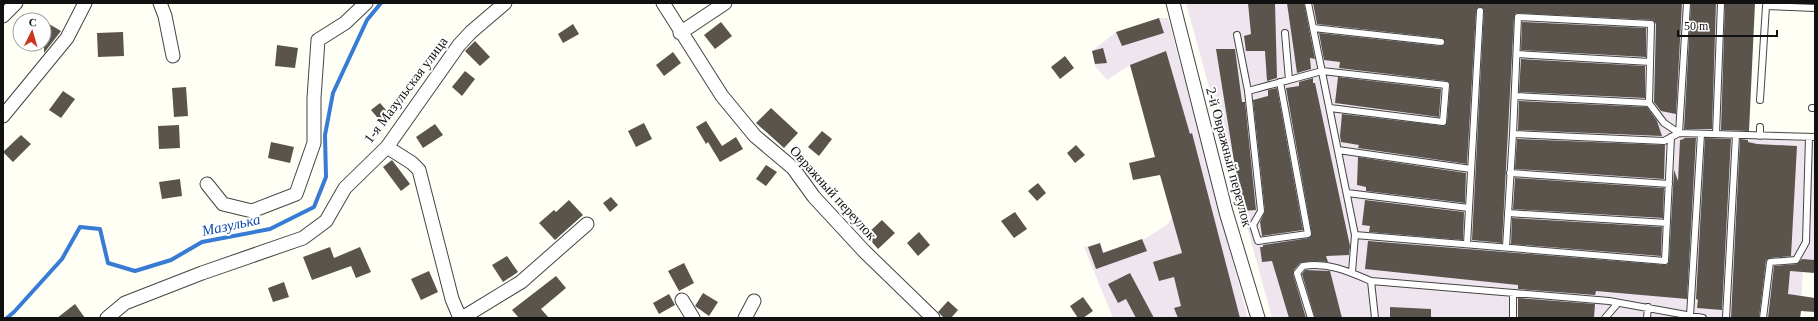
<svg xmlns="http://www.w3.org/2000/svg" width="1818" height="321" font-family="Georgia,serif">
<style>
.industrial{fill:#efe5ef}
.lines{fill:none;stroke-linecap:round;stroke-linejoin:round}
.stream{stroke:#387bd5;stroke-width:4}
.building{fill:#5a544c}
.service-casing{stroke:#444;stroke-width:8}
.minor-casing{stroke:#444;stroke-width:15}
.service{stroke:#fff;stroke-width:6}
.minor{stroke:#fff;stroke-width:13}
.labels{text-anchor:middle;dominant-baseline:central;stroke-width:4;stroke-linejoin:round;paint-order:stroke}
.street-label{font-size:14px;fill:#111;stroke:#fff}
.water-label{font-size:15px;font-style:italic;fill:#114cac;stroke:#fff}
</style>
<rect width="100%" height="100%" fill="#fffff5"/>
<path class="industrial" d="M1186 3H1730L1724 137 1815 142V273L1803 272 1800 318H1272Z
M1159 18H1168L1248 318H1113L1084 247 1100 243 1104 252 1146 238 1168 224 1172 217 1130 65 1107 80 1095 66 1092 51 1116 32Z"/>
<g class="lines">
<path class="stream" d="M7 318 14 312 62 259 80 227 100 229 108 263 135 271 171 260 202 242 270 229 314 207 326 177 325 135 333 93 367 20 381 3"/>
</g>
<path class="building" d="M1248 3H1275L1277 78 1267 81 1265 51H1246L1244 36 1251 34Z
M1287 3H1304L1315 59 1310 58 1311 69 1297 73Z
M1313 3H1682L1676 114 1661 111 1654 102 1656 24 1653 20 1516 13 1514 17 1502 243 1472 240 1484 9 1478 7 1476 11 1467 164 1358 148 1359 145 1341 142 1340 136 1342 114 1445 126 1447 122 1450 83 1446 81 1339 68 1340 62 1324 60 1319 33 1441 46 1444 45 1445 41 1441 38 1317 24Z
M1691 3H1716L1712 129H1684Z
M1725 3H1755L1749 131 1721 130Z
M1159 18 1164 33 1122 46 1116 32Z
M44 21 61 31 44 53Z
M721 22 732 36 715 49 704 35Z
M1522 22 1646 28V57L1521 50Z
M573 24 579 34 563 43 558 34Z
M123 32 124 56 98 57 97 33Z
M475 41 490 57 480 66 465 51Z
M277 45 298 48 295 68 275 66Z
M1103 48 1107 63 1095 64 1092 51Z
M1216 49H1235L1242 102H1245L1256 210 1242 211Z
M1166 51 1190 134 1192 133 1240 318H1178L1174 308 1181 306 1174 277 1159 281 1153 262 1182 253 1160 175 1133 180 1129 163 1155 157 1130 65Z
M673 52 681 63 664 76 656 65Z
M1065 56 1074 68 1060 79 1051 67Z
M1521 59 1645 66V98L1519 92Z
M465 71 475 79 462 96 452 87Z
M1338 77 1441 89 1439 117 1335 103Z
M1313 78V83H1315L1350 246 1349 255 1326 256 1328 262 1312 261 1300 263 1294 270 1293 274 1306 318H1289L1272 261 1262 262 1260 247H1263V245L1309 238 1312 235 1286 88 1299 86V82Z
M186 87 188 116 174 117 172 88Z
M1277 88 1303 230 1262 236 1260 222 1265 211 1253 100 1268 96V90Z
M63 91 75 99 61 118 49 110Z
M1519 101 1647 107 1657 121 1662 136 1518 130Z
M380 103 391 116 382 123 371 110Z
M771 108 798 133 784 148 756 123Z
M706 121 722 146 736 137 743 149 720 162 708 142 706 144 696 127Z
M644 123 652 139 636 147 628 131Z
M435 124 443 135 423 148 416 137Z
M179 125 180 148 159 149 158 126Z
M822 131 832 139 819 156 808 147Z
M21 135 31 144 13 162 3 152Z
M1684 138H1696L1687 299 1596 291 1595 295 1518 289V285L1365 269 1368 241 1667 265 1669 261 1674 170 1678 181 1680 140 1684 139Z
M1705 138 1731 139 1722 310 1697 308 1698 300 1696 299Z
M1517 139 1665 145 1664 179 1515 169Z
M1740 139 1748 140V142L1757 144 1797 146 1791 256 1770 258 1766 260 1759 318H1731Z
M271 142 294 147 290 163 268 158Z
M1076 145 1085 155 1075 163 1067 153Z
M1358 157 1466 173 1465 203 1366 191V187L1357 185Z
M392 160 410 184 401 191 383 167Z
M766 165 777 172 766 186 756 179Z
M1515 178 1664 188 1663 218 1513 209Z
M180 179 182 196 162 199 159 182Z
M1038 183 1046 193 1037 201 1028 191Z
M611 197 618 205 610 212 603 203Z
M569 200 583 215 555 240 539 223 554 210 556 212Z
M1365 200 1464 212 1463 240 1369 232 1370 226 1362 225Z
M1015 212 1027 229 1014 238 1001 221Z
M1512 218 1662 227 1661 256 1511 244Z
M882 220 895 233 878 249 866 235Z
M919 232 930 245 918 256 907 243Z
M1142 239 1147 251 1096 269 1088 247 1100 243 1103 253Z
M330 247 334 258 360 247 371 272 356 278 351 266 312 280 303 257Z
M507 256 518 272 503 282 492 265Z
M1802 259 1815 260V273L1790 271 1788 294 1815 298V312L1801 311 1800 318H1768L1774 266 1797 264Z
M684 263 694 283 679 291 668 271Z
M1305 270 1330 271 1342 318H1315L1302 274Z
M429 271 438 292 421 300 411 279Z
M1130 273 1154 318H1136L1126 299 1118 303 1108 284Z
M556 276 566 288 541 309 549 318H519L512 310Z
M284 282 289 297 273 302 268 288Z
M703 293 718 302 709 316 695 306Z
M669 294 675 305 659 314 653 303Z
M1083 297 1093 311 1083 318H1078L1070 306Z
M1518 298 1595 304 1594 318H1518Z
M948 301 958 310 951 318H944L938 312Z
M75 304 85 318H57Z
M1390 307 1431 309V318H1390Z"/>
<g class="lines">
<g class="service-casing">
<path id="service" d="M1308 3 1355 235 1665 261 1671 137
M1313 28 1441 42
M1285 33 1289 80
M1237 35 1248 91 1322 71 1446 85 1443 122 1330 108
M1517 54 1650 62
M1248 91 1261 211 1253 225 1258 241 1308 234 1280 82
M1515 96 1649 103
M1760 100 1766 6 1815 8
M1812 108H1815
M1513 134 1518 17 1651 24 1649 103 1664 123 1679 133 1687 3
M1716 134 1721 3
M1760 136V127
M1338 150 1471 169
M1510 173 1669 184
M1347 193 1469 208
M1508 213 1667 223
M1467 244 1480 11
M1506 247 1513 134 1664 141 1679 133 1815 137
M1352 272 1355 235
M1371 281 1375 318
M1690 316 1701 134
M1311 318 1297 273 1303 266C1328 262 1348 271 1371 281L1609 301 1703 318
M1513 318V293
M1605 318 1618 303
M1647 318 1648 307
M1726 318 1736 135
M1763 318 1770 262 1796 260 1806 242 1809 137"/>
</g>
<g class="minor-casing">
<path id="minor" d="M160 3 165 16 173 56
M663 3 722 96 755 136 793 168 814 197 864 251 933 318
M1173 3 1226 212 1258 318
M3 16 16 3
M680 33 725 3
M3 116 67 38 85 3
M387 147 412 163 419 170 452 299 460 318
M207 184 223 204 252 211 296 194 314 143V98L318 40 345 23 366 3
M682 300 693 318
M107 318 125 303 202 273 303 238 326 221 345 188 387 147 459 45 471 32 505 3
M462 318 521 282 587 224
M745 318 754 301"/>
</g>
<use href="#service" class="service"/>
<use href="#minor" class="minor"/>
</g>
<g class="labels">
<g class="street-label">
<text transform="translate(406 90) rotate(-53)">1-я Мазульская улица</text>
<text transform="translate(1229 157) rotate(75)">2-й Овражный переулок</text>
<text transform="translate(833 193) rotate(48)">Овражный переулок</text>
</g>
<g class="water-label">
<text transform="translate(231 225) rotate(-12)">Мазулька</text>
</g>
</g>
<rect width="1818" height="321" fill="none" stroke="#111111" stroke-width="8"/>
<g transform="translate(32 32) rotate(5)"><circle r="19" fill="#ffffff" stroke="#a0a0a0"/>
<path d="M0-3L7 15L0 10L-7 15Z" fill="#ca361f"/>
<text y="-6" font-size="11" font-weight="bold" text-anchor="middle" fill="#111111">С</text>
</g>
<path d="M1678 30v6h99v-6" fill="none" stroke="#111111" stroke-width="2"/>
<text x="1684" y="30" font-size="12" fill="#111111" stroke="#ffffff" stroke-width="3" paint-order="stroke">50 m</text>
</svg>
